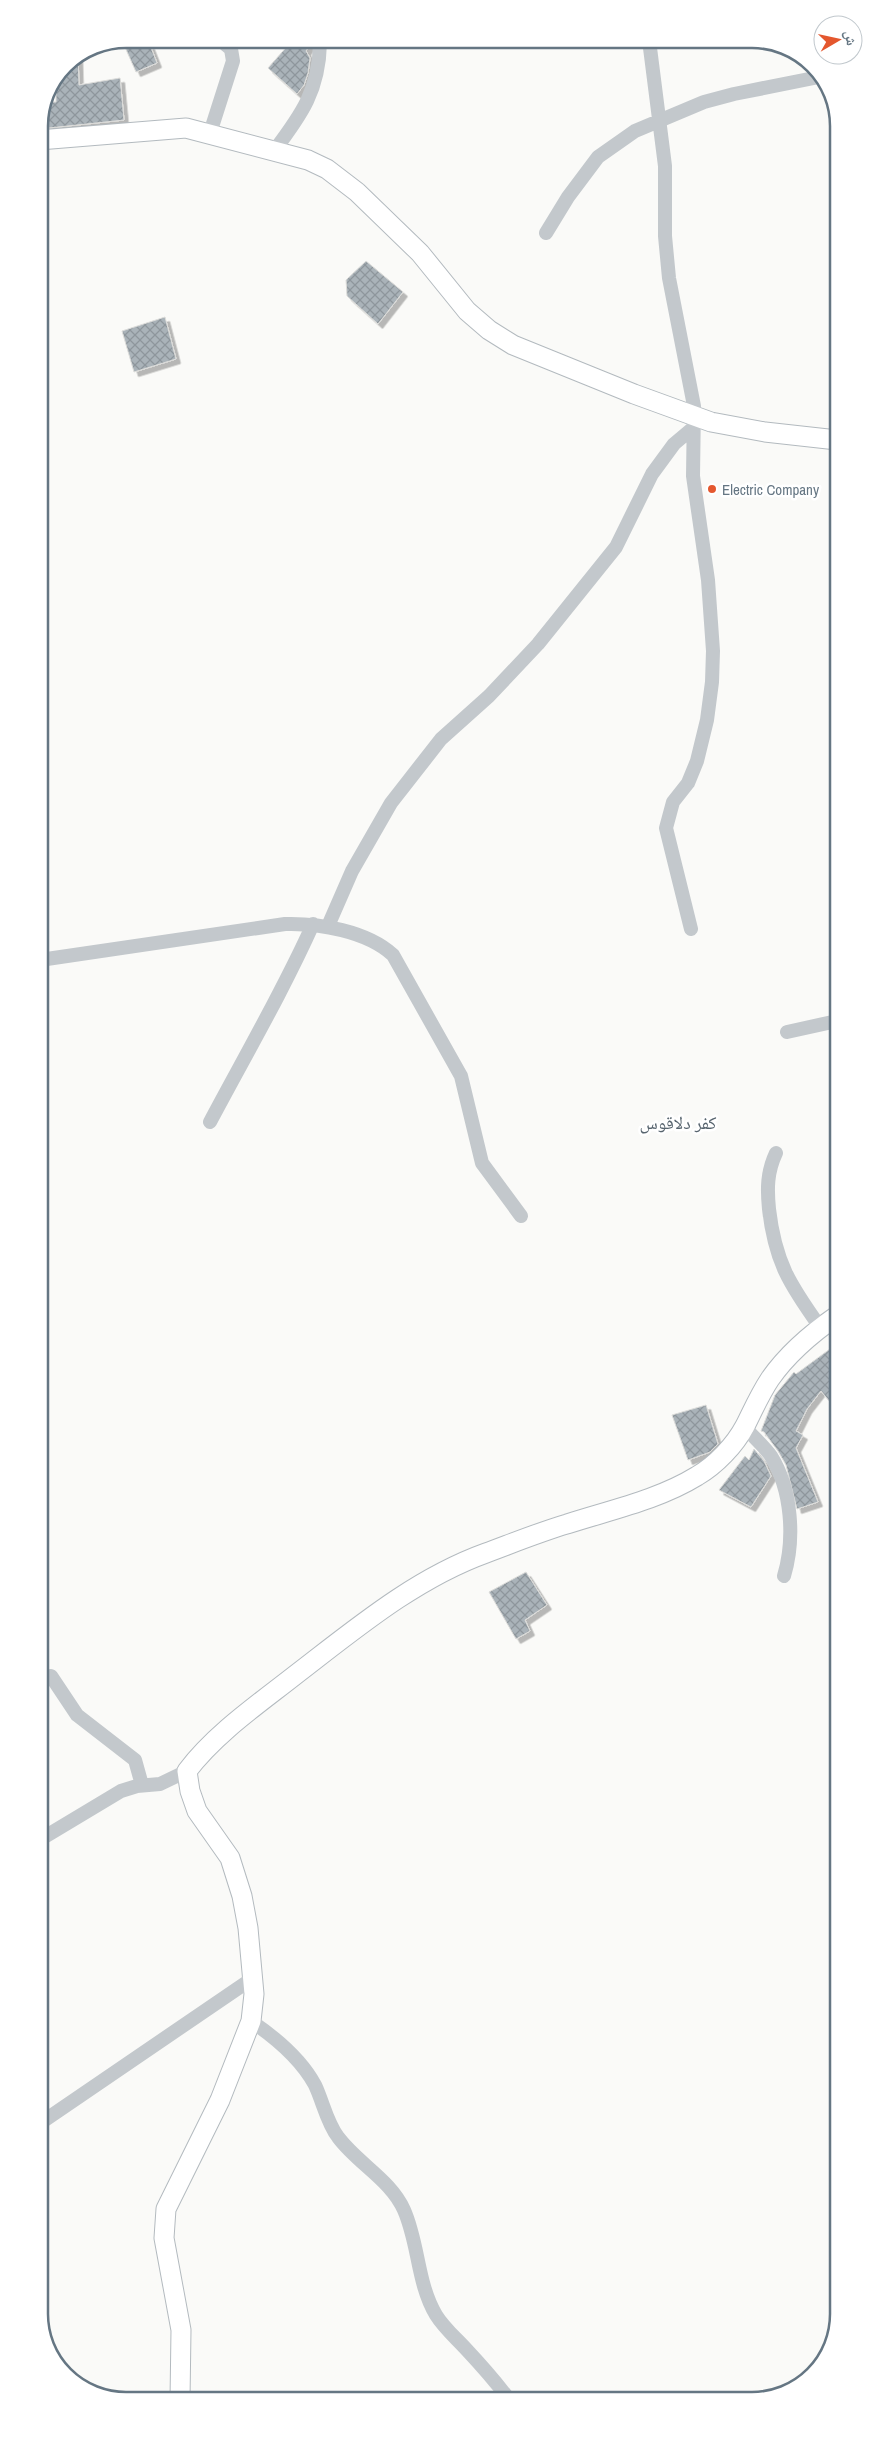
<svg xmlns="http://www.w3.org/2000/svg" width="878" height="2439" font-family="'Archivo Narrow','Noto Naskh Arabic',sans-serif">
<style>
.building{fill:url(#building-cross-hatch);stroke:#dcdcda;filter:url(#shadow)}
.lines{fill:none;stroke-linecap:round;stroke-linejoin:round}
.secondary-casing{stroke:#b3babf;stroke-width:21}
.street{stroke:#c3c8cc;stroke-width:14}
.secondary{stroke:#fff;stroke-width:19}
.poi-dot{fill:#e4572e;stroke:#fff;stroke-width:2}
.labels{text-anchor:middle;dominant-baseline:central;stroke-width:5;stroke-linejoin:round;paint-order:stroke}
.poi-label{font-size:15px;fill:#657683;stroke:#fff;text-anchor:start}
.quarter-label{font-size:18px;fill:#57646e;stroke:#fff}
.rim{fill:none;stroke:#657683;stroke-width:2.5}
</style>
<defs>
<pattern id="building-cross-hatch" width="8" height="8" patternUnits="userSpaceOnUse" patternTransform="scale(1.25)"><rect width="8" height="8" fill="#aab3b9"/><path d="M0 0l8 8M0 8l8-8" fill="none" stroke="#8e969c"/></pattern>
<filter id="shadow"><feDropShadow dx="4.5" dy="4.5" stdDeviation="0" flood-color="#0004"/></filter>
</defs>
<rect width="100%" height="100%" fill="#fafaf8"/>
<path class="building" d="M290 43H311L306 51 310 58 308 73 304 85 297 94 268 68Z
M124 45H150L157 63 136 72Z
M78 55 79 85 120 78 124 120 39 129V120L47 102H56V83L64 64Z
M366 261 403 292 378 324 347 296 346 280Z
M165 317 176 359 134 372 122 331Z
M838 1343V1412L821 1391 807 1409 796 1431 803 1435 796 1448 818 1502 797 1509 786 1465 778 1451 764 1432 761 1431 775 1395 794 1372 796 1374Z
M706 1405 718 1444 710 1452 688 1460 672 1415Z
M754 1449 764 1461 771 1476 751 1507 719 1490 745 1456 749 1460Z
M526 1572 547 1605 525 1620 530 1631 516 1639 489 1592Z"/>
<g class="lines">
<g class="secondary-casing">
<path id="secondary" d="M39 140 186 128 308 160 327 169 357 192 420 253 467 311 489 330 513 345 634 394 711 422 765 432 837 440
M180 2400 181 2330 164 2238 166 2209 220 2100 251 2021 254 1994 248 1928 242 1896 230 1858 197 1811 190 1791 187 1771C215 1734 257 1705 294 1676 354 1630 414 1579 486 1553 513 1543 540 1532 567 1524 610 1510 658 1500 697 1476 716 1465 735 1445 745 1426 753 1410 760 1394 770 1379 788 1353 812 1333 838 1315"/>
</g>
<path class="street" d="M649 40 665 166V236L669 278 694 406 693 476 708 580 713 651 712 682 707 720 697 761 688 783 673 802 666 828 691 929
M210 133 233 61 231 49 225 44
M274 151C302 114 319 90 320 43
M546 233 568 197 598 157 635 131 704 102 734 94 819 77
M328 926 352 871 391 803 441 739 489 696 538 644 616 547 652 474 674 444 693 428
M40 960 285 924C319 923 367 931 393 955L461 1076 482 1163 521 1216
M787 1032 837 1021
M210 1122C245 1056 283 991 313 924
M776 1153C767 1172 767 1189 769 1209 775 1262 790 1285 820 1327
M745 1427C753 1437 764 1446 771 1456 792 1490 795 1539 784 1576
M51 1676 77 1715 135 1760 142 1785
M41 1839 121 1791 137 1786 160 1784 187 1771
M251 2021C276 2038 301 2059 315 2085 323 2102 327 2123 338 2137 357 2163 391 2180 404 2210 419 2244 417 2283 436 2315 444 2328 456 2338 466 2349 481 2365 495 2381 508 2398
M42 2122 253 1978"/>
<use href="#secondary" class="secondary"/>
</g>
<circle class="poi-dot" cx="712" cy="489" r="5"/>
<g class="labels">
<g class="poi-label">
<text x="722" y="489">Electric Company</text>
</g>
<g class="quarter-label">
<text x="678" y="1122">كفر دلاقوس</text>
</g>
</g>
<path d="M0 0H878V2439H0ZM126 48H752A78 78 0 0 1 830 126V2314A78 78 0 0 1 752 2392H126A78 78 0 0 1 48 2314V126A78 78 0 0 1 126 48Z" fill="#fff" fill-rule="evenodd"/>
<path class="rim" d="M126 48H752A78 78 0 0 1 830 126V2314A78 78 0 0 1 752 2392H126A78 78 0 0 1 48 2314V126A78 78 0 0 1 126 48Z"/>
<g transform="translate(838 40) rotate(81)"><circle r="24" fill="#ffffff" stroke="#c1c8cd"/>
<path d="M0-4L9 19L0 12L-9 19Z" fill="#e4572e"/>
<text y="-8" font-size="14" font-weight="bold" text-anchor="middle" fill="#657683">ش</text>
</g>
</svg>
